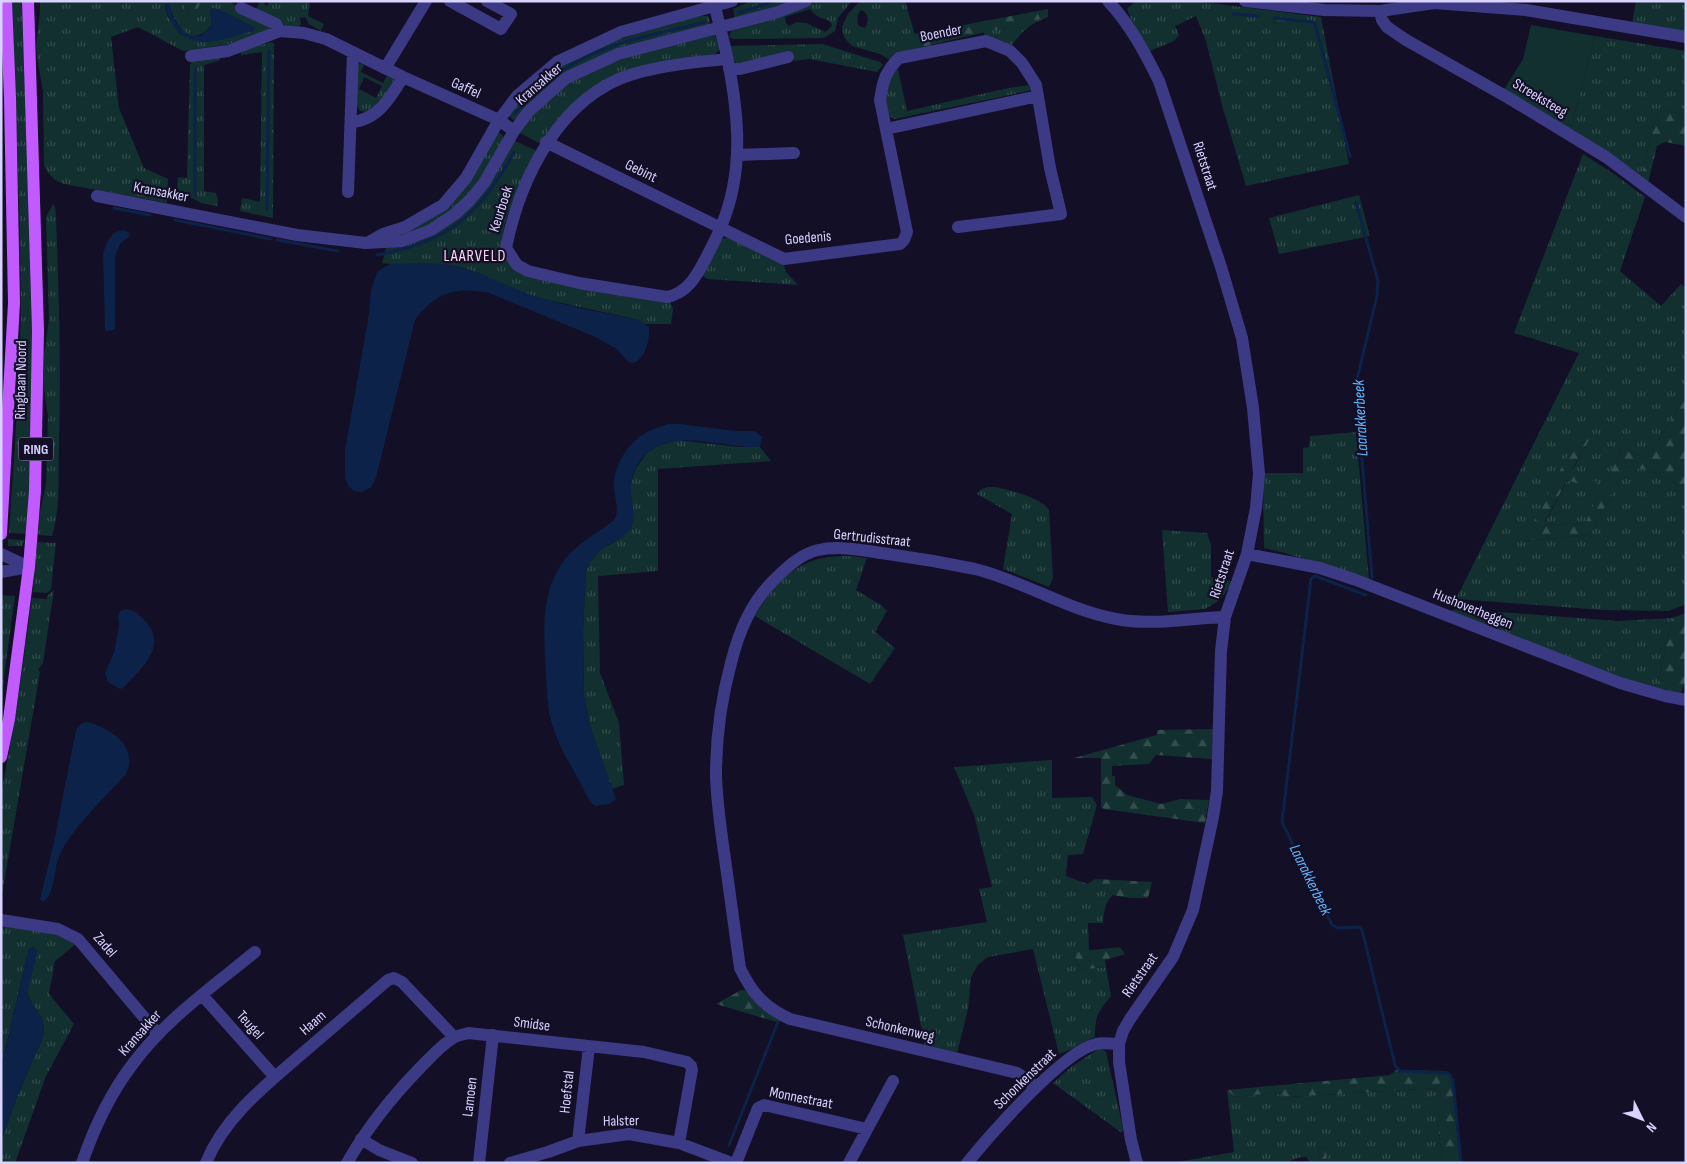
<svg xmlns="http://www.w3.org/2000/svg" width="1687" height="1164" font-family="'Sofia Sans Condensed',sans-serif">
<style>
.grass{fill:url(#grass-tufts);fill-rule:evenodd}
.forest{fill:url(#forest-firs)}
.garden{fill:#12302f}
.water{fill:#0c2248}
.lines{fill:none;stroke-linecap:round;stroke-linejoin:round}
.stream{stroke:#0c2248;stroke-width:3}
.minor{stroke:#3d3a85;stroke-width:12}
.major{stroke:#c25bff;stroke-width:12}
.labels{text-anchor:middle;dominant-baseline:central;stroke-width:4.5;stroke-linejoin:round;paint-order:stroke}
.shield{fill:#130f26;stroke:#9e99be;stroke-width:1}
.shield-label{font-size:14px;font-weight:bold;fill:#d9d4ff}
.street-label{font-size:15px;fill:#d9d4ff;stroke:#130f26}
.neighbourhood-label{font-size:16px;letter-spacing:1px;fill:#ffd6f0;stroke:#130f26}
.water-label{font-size:16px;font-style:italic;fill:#62b6ff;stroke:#130f26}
</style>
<defs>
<pattern id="grass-tufts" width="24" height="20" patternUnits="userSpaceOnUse" patternTransform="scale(1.25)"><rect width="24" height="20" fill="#12302f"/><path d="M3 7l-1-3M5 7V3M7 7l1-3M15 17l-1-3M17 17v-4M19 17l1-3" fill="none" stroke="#344d4e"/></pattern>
<pattern id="forest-firs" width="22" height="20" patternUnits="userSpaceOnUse" patternTransform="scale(1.25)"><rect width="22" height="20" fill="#12302f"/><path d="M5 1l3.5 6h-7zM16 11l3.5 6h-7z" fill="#344d4e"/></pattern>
</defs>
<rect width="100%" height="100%" fill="#130f26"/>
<path class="grass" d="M12 1H22L33 368V443L26 534 9 533 15 444 21 318 20 236Z
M40 1H182L190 19 198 15V8L201 1H228L273 26 270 32 225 45 183 51 138 27 111 37 119 108 144 168 168 179 167 203 64 184C54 181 49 175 44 166L43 91 37 58 36 45 40 12ZM169 4C175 25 191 52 212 24L210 11 217 9 256 28 203 42 180 34 168 17 165 6Z
M260 1H265L264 4 267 6 269 1H310L308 16 324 24 321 31 309 24 305 17 300 18 301 24 299 27H286L281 21 256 10Z
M751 1H797L735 18 733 9Z
M819 1H852L838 18 835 31 824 38 733 39 729 37 730 33 734 28ZM810 9C813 12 815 15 819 17 825 20 829 18 832 25L826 32 806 23 797 22 789 26 786 23 785 17Z
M860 1H905L919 48 890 60 880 54 852 46 844 37 842 27 845 20 848 14ZM861 10C869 13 869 21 865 28L859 26C856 20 857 14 861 10Z
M1136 1H1194L1321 17 1349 164 1246 186 1222 105 1206 41 1196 16 1175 26 1179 35 1174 41 1150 51 1131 19 1127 9Z
M1636 1H1686V32L1632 24Z
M697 16H708L710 22 708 25 598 58 518 118 513 120 508 114 547 73 597 46Z
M1048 17C1030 24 1024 29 1012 45L985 38 984 32Z
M715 35 720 49 715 54 623 73 541 144 518 132 527 119 574 78 640 52Z
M1595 36 1686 51V115L1658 108 1641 177 1570 131Z
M272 42 274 44 273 218 240 211 242 198 260 202 262 52 241 55V50Z
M822 44 880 62 883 65 877 72 809 59 794 61 792 54 738 64C731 60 731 53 730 46Z
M219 55 220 60 204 65V191L216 193 218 200 217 206 201 203 177 190 178 177 187 178 190 65 193 60Z
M359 63 364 65 361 72 383 83 387 76 394 79C387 94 379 102 367 112L360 111 356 104 357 66ZM364 77 382 86 376 98 359 89Z
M898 69 907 111 1008 88 1031 85 1033 90 895 119C881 116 885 89 889 78 891 74 895 72 898 69Z
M496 133H500L503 136V140L479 184 462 203 418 232 385 237 437 213Z
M513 140 537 151C528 171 501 218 503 239 504 247 509 257 512 264L670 301 673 309 671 324H645L639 320 539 298 511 288 478 273 461 267 427 264H390L382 263 386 248 435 233Z
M1583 154 1614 174 1645 197 1620 271 1661 306 1681 284 1686 288V397L1646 459 1623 447 1585 523 1547 525 1545 523 1592 433 1524 541 1590 535 1627 466 1651 471 1686 488V604L1669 611 1603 610 1456 599 1579 353 1514 333Z
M1359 195 1370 236 1279 254 1269 218Z
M53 204 55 207 56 217C59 292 61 366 59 441 58 472 61 506 52 536L38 535 39 517 46 484 48 416 44 388V355L49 319 46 217Z
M728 237 783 262 786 272 798 285 708 279 701 275 722 239Z
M1356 432 1369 580 1285 553 1264 548 1263 473H1303V448L1309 447 1310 436Z
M677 440 739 447H760L771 461 658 469V571L598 576 600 673 619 723 624 785 612 789 590 726 584 696 583 631 586 571 590 562 600 550 622 537 633 517 630 485 636 468 647 453 657 446Z
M995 487C1009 490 1041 497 1049 510L1053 578 1049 587 1003 569 1012 514 977 494C981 487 987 487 995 487Z
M1162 530 1207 533 1211 545V577L1234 582 1217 602 1205 609 1168 612Z
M8 539 25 540 22 546H8Z
M37 542 56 543 51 589 47 593 33 592Z
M851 556 867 558 856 590 881 605 887 611 875 632 895 648 870 684 755 616C770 589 792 564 823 558 832 556 842 556 851 556Z
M54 590 43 663 38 670 40 672 1 901V795L16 713 32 598 47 599V596Z
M2 595 15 596 4 676 1 726Z
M1462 609 1617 621 1672 618 1657 688 1608 674 1451 614 1452 610Z
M1052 760V798L1092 797 1097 805 1083 854 1068 855 1066 876 1088 884 1095 879 1113 895C1104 904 1104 911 1103 923H1088L1089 951 1074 953 1079 970 1106 967 1111 996C1098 1012 1095 1015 1095 1037L1072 1049 1059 1054 1033 949 988 957 978 965 971 977 968 1009 957 1053 925 1046 903 935 987 922 979 889 992 887 974 815 954 767Z
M1 926 54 933 76 944 55 961 49 994 74 1024 46 1076 15 1163H1V1142L16 1099 43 1037C48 1014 31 1010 27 992L34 947 29 948 1 1067Z
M1100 1048 1106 1052 1123 1128 1122 1133 1053 1083 1071 1067Z
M1436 1088 1441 1093V1110L1437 1121 1442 1156 1440 1163H1327L1326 1146 1318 1148 1320 1163H1311L1306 1157 1297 1158 1286 1163H1172L1234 1152 1227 1090 1235 1097 1275 1093 1288 1097Z"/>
<path class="forest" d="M182 1H201L198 8V15L195 18 190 19Z
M1048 9V17L918 48 915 34Z
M1658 108 1686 115V146L1665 142 1657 146 1648 183 1641 177Z
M1686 397V488L1651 471 1627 466 1590 535 1524 541 1582 428 1593 433 1573 468 1583 477 1579 484 1567 480 1545 522 1547 525 1585 523 1599 495 1586 488 1591 480 1604 485 1623 447 1646 459Z
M1686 613V679L1681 693 1657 688 1672 618Z
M1213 729 1212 759 1156 755 1149 764 1112 766V776H1115V785L1127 795 1161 804 1180 799 1209 800 1205 823 1104 809 1101 807V758H1074L1157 735V730Z
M1095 879 1152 882 1148 898H1130L1113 895Z
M1120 947 1125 954 1105 960 1106 967 1079 970 1074 952Z
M741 990H746L785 1021 777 1022 716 1004Z
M1396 1070 1445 1071 1450 1073 1454 1081 1461 1163H1440L1442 1156 1437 1120 1441 1110V1093L1436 1088 1288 1097 1275 1093 1235 1097 1227 1090 1390 1075Z
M1326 1146 1327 1163H1320L1318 1148Z"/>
<path class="garden" d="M1531 25 1595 36 1570 131 1503 91 1523 59Z"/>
<path class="water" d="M166 3H169C173 20 181 38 201 36L212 25 210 11 212 8 217 9 256 28 253 31C226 38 192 54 173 25 169 18 164 10 166 3Z
M122 230 128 232 130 236 121 243 115 255V330L105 331 103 253 108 240 114 233Z
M390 264C413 264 440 261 463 268 488 275 512 289 538 297 570 307 605 313 639 320L649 327C650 339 646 357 634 363L628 362 617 349 593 336 489 293C456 286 435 293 415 320L376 478 371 487 362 492 354 491 349 487 345 478V450L369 314 371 290 377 272Z
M668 424H680L736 431H755L762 437 760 447H751C718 446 670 428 644 456 637 464 632 473 631 484 629 497 637 513 632 526 627 538 611 541 602 549 594 555 590 562 586 570L583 631 584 696 590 726 616 799 609 804 595 806 590 802C578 776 560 751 552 724 547 708 547 691 546 675 544 635 539 591 566 558 579 542 598 533 614 520 620 510 615 500 614 489 612 469 626 446 642 435 650 430 659 427 668 424Z
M125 609C134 609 139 614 145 621 169 646 141 669 123 688L120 689 108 682 105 673 114 652 119 626 118 616 120 611Z
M88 722C111 729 139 746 126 774 105 798 69 830 58 859 54 872 54 896 43 902L40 899 54 842 76 730 82 723Z
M34 947 38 951 27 992C31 1010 48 1014 43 1037L16 1099 1 1142V1067L29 948Z"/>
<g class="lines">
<path class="stream" d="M738 13 775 1
M1233 14 1258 16
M1274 18 1313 22 1315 24 1350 156
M195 68V195
M515 113C534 94 555 72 580 60 617 40 664 33 705 22
M1356 202 1378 281 1377 296 1357 379V400L1372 578
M114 208 150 215
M267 209 269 51
M175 220 271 239
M277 240 338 251
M377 255C448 242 480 215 514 152
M1366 595 1315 576 1311 579 1282 822 1332 925 1338 928 1359 927 1362 930 1395 1065 1400 1071 1447 1073 1450 1075 1453 1081 1461 1163
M729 1145 778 1022"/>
<path class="minor" d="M450 1 501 29 511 14 487 1
M714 1C718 22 724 41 728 61 739 118 744 172 721 227 717 237 711 248 706 258 697 275 688 293 667 297L579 283 528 271 517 265 506 248C520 178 560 96 633 74 664 65 696 62 727 59
M1108 1C1130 24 1145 53 1159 81L1221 267 1242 338 1253 408 1259 474 1256 508 1247 554 1225 617 1221 651 1217 791 1213 817 1193 910 1173 957 1130 1019 1123 1031 1119 1044V1062L1131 1140 1137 1163
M1245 1 1324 10 1380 11 1434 3 1526 10 1686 37
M241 8 276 24 280 31
M1380 11 1382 20 1387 27 1406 40 1507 97 1606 157 1686 217
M191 56 228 51 280 31 304 33 326 39 403 77 499 120 514 131
M386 67 426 1
M729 69H740L788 57
M351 122C377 121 391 97 403 77
M886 129 1038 96
M546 142 784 259 900 244 904 240 907 232 880 100C883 81 885 72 899 58L986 41 1010 51 1022 63 1036 85 1050 168 1061 214 958 227
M738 155 794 153
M348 192 353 52
M97 196 297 235 366 243 402 241 431 230 455 214 470 200 484 183 514 131 528 112 566 78 618 54 778 12 806 1
M369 242 383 234 405 227 443 205 466 178 499 120 517 96 557 62 621 32 732 1
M1 554 29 567
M1247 554 1320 568 1356 580 1620 683 1665 696 1686 700
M1 572 29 567
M1 920 58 929 78 939 158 1034
M202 995 275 1077
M1035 1088 1029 1081 1017 1073 790 1019C764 1007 752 993 740 968 735 932 730 896 725 859 721 832 717 804 716 776 716 738 721 700 731 663 739 631 751 602 775 579 787 567 801 554 818 550 841 545 866 551 888 554 917 558 946 563 975 569 1024 581 1067 610 1116 619 1152 626 1188 618 1225 617
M361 1139 379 1150 412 1163
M578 1141 589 1047
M82 1163C94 1128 110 1094 132 1065 165 1020 212 987 255 952
M206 1163C224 1117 267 1084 304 1052 332 1028 360 1004 388 980L394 978 402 982 454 1037
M347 1163C367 1128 391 1098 418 1070 429 1059 440 1046 453 1038 457 1035 463 1035 468 1033L644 1052 687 1062 691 1066 692 1070 679 1143
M479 1163 493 1035
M510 1163 548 1152 578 1141 629 1134 679 1143 732 1163
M736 1163 758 1108 764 1105 867 1129
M849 1163 893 1081
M967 1163C990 1135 1063 1051 1096 1044 1103 1042 1111 1044 1119 1044"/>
<path class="major" d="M1 534 14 303 10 98 6 1
M1 757 9 719 29 567 35 491 38 331 28 1"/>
</g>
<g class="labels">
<rect class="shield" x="18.5" y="437.5" width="35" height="23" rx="4"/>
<g class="shield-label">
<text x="36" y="449">RING</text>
</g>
<g class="street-label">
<text transform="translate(941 33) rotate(-11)">Boender</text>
<text transform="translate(539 84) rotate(-41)">Kransakker</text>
<text transform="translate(466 88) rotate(24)">Gaffel</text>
<text transform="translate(1540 98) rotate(31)">Streeksteeg</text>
<text transform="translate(1205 166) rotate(72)">Rietstraat</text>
<text transform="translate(641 171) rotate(26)">Gebint</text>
<text transform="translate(161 192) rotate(11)">Kransakker</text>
<text transform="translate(501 209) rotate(-72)">Keurboek</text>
<text transform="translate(808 238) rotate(-5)">Goedenis</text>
<text transform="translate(21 380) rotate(-89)">Ringbaan Noord</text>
<text transform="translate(872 538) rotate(6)">Gertrudisstraat</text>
<text transform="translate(1222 574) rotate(-72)">Rietstraat</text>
<text transform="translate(1473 609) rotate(22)">Hushoverheggen</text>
<text transform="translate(105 945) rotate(49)">Zadel</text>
<text transform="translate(1140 975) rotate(-55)">Rietstraat</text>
<text transform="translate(313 1023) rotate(-41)">Haam</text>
<text transform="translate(532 1024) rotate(7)">Smidse</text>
<text transform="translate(250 1025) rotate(48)">Teugel</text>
<text transform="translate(900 1029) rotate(13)">Schonkenweg</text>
<text transform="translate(140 1033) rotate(-48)">Kransakker</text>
<text transform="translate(1025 1079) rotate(-44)">Schonkenstraat</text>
<text transform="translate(567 1092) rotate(-84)">Hoefstal</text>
<text transform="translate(470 1097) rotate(-83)">Lamoen</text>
<text transform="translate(801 1098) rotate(11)">Monnestraat</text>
<text transform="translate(621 1121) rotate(-1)">Halster</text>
</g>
<g class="neighbourhood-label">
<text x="475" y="256">LAARVELD</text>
</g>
<g class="water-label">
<text transform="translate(1361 418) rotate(-93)">Laarakkerbeek</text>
<text transform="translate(1310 880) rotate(64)">Laarakkerbeek</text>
</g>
</g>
<rect width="1687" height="1164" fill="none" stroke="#d9d4ff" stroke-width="5"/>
<g transform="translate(1642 1119) rotate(132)" stroke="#130f26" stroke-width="4" paint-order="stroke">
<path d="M0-4L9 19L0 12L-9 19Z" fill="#d9d4ff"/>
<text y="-8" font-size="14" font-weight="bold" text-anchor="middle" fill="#d9d4ff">N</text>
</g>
</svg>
